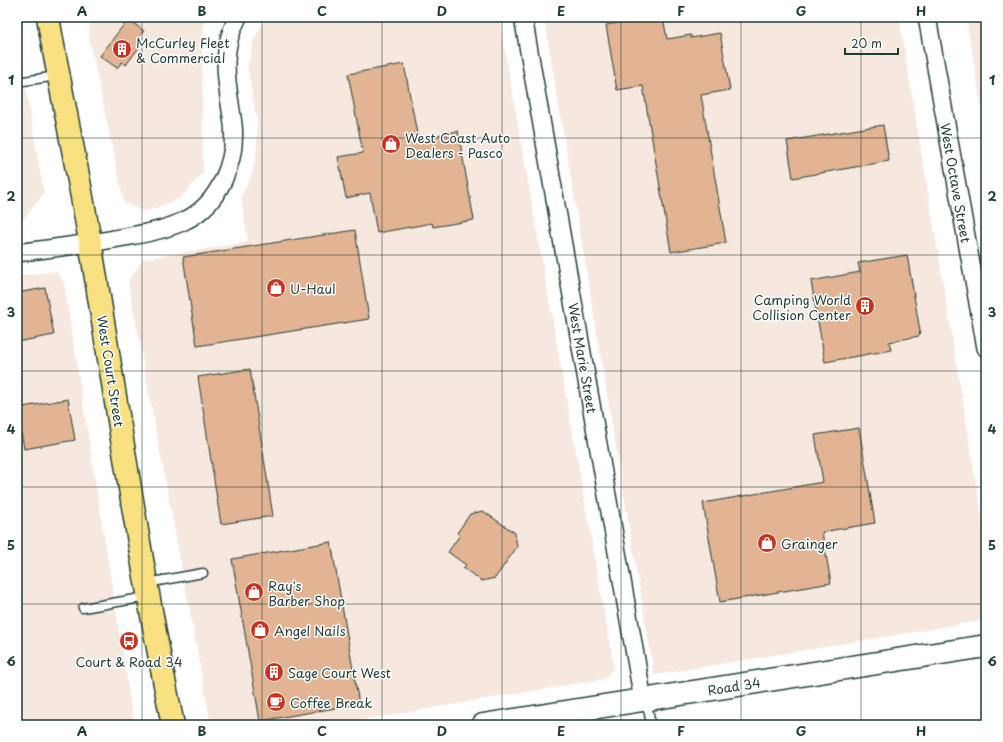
<svg xmlns="http://www.w3.org/2000/svg" width="1003" height="742" font-family="'Playpen Sans',sans-serif">
<style>
.built{fill:#f6e8df}
.building{fill:#e2b493;stroke:#1f3d34}
.lines{fill:none;stroke-linecap:round;stroke-linejoin:round}
.lane-casing{stroke:#1f3d34;stroke-width:11}
.street-casing{stroke:#1f3d34;stroke-width:20}
.secondary-casing{stroke:#1f3d34;stroke-width:25}
.primary-casing{stroke:#1f3d34;stroke-width:25}
.lane{stroke:#fff;stroke-width:8}
.street{stroke:#fff;stroke-width:17}
.secondary{stroke:#fff;stroke-width:22}
.primary{stroke:#f9e181;stroke-width:22}
.grid{fill:none;stroke:#1f3d34;stroke-width:1;stroke-opacity:0.55}
.labels{text-anchor:middle;dominant-baseline:central;stroke-width:3;stroke-linejoin:round;paint-order:stroke}
.poi-label{font-size:13px;fill:#1f3d34;stroke:#fff;text-anchor:start}
.street-label{font-size:13px;fill:#1f3d34;stroke:#fff}
.neatline{fill:none;stroke:#1f3d34;stroke-width:1.5}
.grid-label{font-size:13px;text-anchor:middle;font-weight:bold;fill:#1f3d34}
</style>
<rect width="100%" height="100%" fill="#fff"/>
<filter id="ink" filterUnits="userSpaceOnUse"><feTurbulence type="fractalNoise" baseFrequency=".025" numOctaves="2"/><feDisplacementMap in="SourceGraphic" scale="8" xChannelSelector="R" yChannelSelector="G"/><feConvolveMatrix kernelMatrix="1 2 1 2 8 2 1 2 1" color-interpolation-filters="sRGB"/></filter>
<g filter="url(#ink)">
<path class="built" d="M90 17H206L202 40 203 173 179 199 145 212 124 203 89 38Z
M267 17H499L614 667 604 679 333 725H211L128 281 143 259 248 242 241 197 252 173 256 157 257 138V123L248 71V63L254 40 263 22Z
M544 17H899L986 541V620L654 675Z
M966 17H986V133Z
M17 39 44 193 24 219 17 220Z
M56 271 64 283 134 725H17V276Z"/>
<path class="building" d="M651 17H663L667 39 691 35V38L720 33 730 90 701 95 726 243 671 252 643 86 617 90 606 25Z
M128 19 144 31 138 38 143 42 126 65 122 62 117 68 100 56Z
M404 64 418 139 458 131 474 220 433 227 432 223 377 233 370 193 346 198 338 157 363 153 348 74Z
M883 125 889 161 793 178 787 141Z
M355 230 369 319 197 346 183 257Z
M907 255 920 331 919 336 889 342 891 350 825 362 811 281 860 272 858 263Z
M45 288 54 335 17 342V293Z
M250 369 273 516 221 524 198 377Z
M68 399 75 440 24 449 17 408Z
M859 428 875 523 822 532 831 583 720 602 703 503 823 482 815 435Z
M483 511 515 533 517 547 495 578 482 581 463 568 466 565 448 552 460 535 457 533 470 514Z
M331 542 359 704 260 721 232 559Z"/>
<g class="lines">
<g class="lane-casing">
<path id="lane" d="M17 82 57 76
M147 583 203 573
M83 608 147 597
M643 701 648 709 651 725"/>
</g>
<g class="street-casing">
<path id="street" d="M523 17 643 700
M927 17 986 348
M17 253C53 248 89 244 125 237 146 233 165 230 184 221 219 205 237 161 233 124 228 86 218 53 238 17"/>
</g>
<g class="secondary-casing">
<path id="secondary" d="M483 725 986 646"/>
</g>
<g class="primary-casing">
<path id="primary" d="M48 17C62 100 81 182 94 266 119 419 142 573 173 725"/>
</g>
<use href="#lane" class="lane"/>
<use href="#street" class="street"/>
<use href="#secondary" class="secondary"/>
<use href="#primary" class="primary"/>
</g>
</g>
<path class="grid" d="M142 17V725M262 17V725M382 17V725M502 17V725M621 17V725M741 17V725M861 17V725M17 138H986M17 255H986M17 371H986M17 487H986M17 604H986"/>
<defs>
<g id="building-disc" transform="scale(1)"><circle r="9.5" fill="#c8321e" stroke="#fff"/><path d="M-4-6H4V6H1V3H-1V6H-4ZM-2.5-4.3h1.7v1.8h-1.7ZM.8-4.3h1.7v1.8H.8ZM-2.5-1h1.7V.8h-1.7ZM.8-1h1.7V.8H.8Z" fill="#fff"/></g>
<g id="shop-disc" transform="scale(1)"><circle r="9.5" fill="#c8321e" stroke="#fff"/><path d="M-5-2.5h2.3a2.7 3.5 0 0 1 5.4 0H5L5.5 6h-11ZM-1.5-2.5h3a1.5 2.3 0 0 0-3 0Z" fill="#fff"/></g>
<g id="bus-disc" transform="scale(1)"><circle r="9.5" fill="#c8321e" stroke="#fff"/><path d="M-5-6H5V4H4V6H2V4H-2V6H-4V4H-5ZM-3.5-4V0h7V-4ZM-3.5 1.2v1.5H-2V1.2ZM2 1.2v1.5H3.5V1.2Z" fill="#fff"/></g>
<g id="cafe-disc" transform="scale(1)"><circle r="9.5" fill="#c8321e" stroke="#fff"/><path d="M-5.5-4.5H6V0H3Q3 3.5 0 3.5H-2.5Q-5.5 3.5-5.5 0ZM3-3.2v2h1.7v-2ZM-6 4.5H4V6H-6Z" fill="#fff"/></g>
</defs>
<g fill-rule="evenodd">
<use href="#building-disc" x="122" y="49"/>
<use href="#shop-disc" x="391" y="144"/>
<use href="#shop-disc" x="276" y="288"/>
<use href="#building-disc" x="865" y="306"/>
<use href="#shop-disc" x="767" y="543"/>
<use href="#shop-disc" x="254" y="592"/>
<use href="#shop-disc" x="260" y="630"/>
<use href="#bus-disc" x="129" y="641"/>
<use href="#building-disc" x="274" y="672"/>
<use href="#cafe-disc" x="276" y="702"/>
</g>
<g class="labels">
<g class="poi-label">
<text x="136" y="42">McCurley Fleet<tspan x="136" dy="15">&amp; Commercial</tspan></text>
<text x="405" y="137">West Coast Auto<tspan x="405" dy="15">Dealers - Pasco</tspan></text>
<text x="290" y="288">U-Haul</text>
<text x="851" y="299" text-anchor="end">Camping World<tspan x="851" dy="15">Collision Center</tspan></text>
<text x="781" y="543">Grainger</text>
<text x="268" y="585">Ray's<tspan x="268" dy="15">Barber Shop</tspan></text>
<text x="274" y="630">Angel Nails</text>
<text x="129" y="661" text-anchor="middle">Court &amp; Road 34</text>
<text x="288" y="672">Sage Court West</text>
<text x="290" y="702">Coffee Break</text>
</g>
<g class="street-label">
<text transform="translate(956 183) rotate(80)">West Octave Street</text>
<text transform="translate(583 358) rotate(80)">West Marie Street</text>
<text transform="translate(111 371) rotate(81)">West Court Street</text>
<text transform="translate(734 686) rotate(-9)">Road 34</text>
</g>
</g>
<rect width="1003" height="742" fill="none" stroke="#fff" stroke-width="44"/>
<path d="M845 48v6h53v-6" fill="none" stroke="#1f3d34" stroke-width="2"/>
<text x="851" y="48" font-size="12" fill="#1f3d34" stroke="#ffffff" stroke-width="3" paint-order="stroke">20 m</text>
<rect x="22" y="22" width="959" height="698" class="neatline"/>
<g class="grid-label">
<text x="82" y="16">A</text>
<text x="202" y="16">B</text>
<text x="322" y="16">C</text>
<text x="442" y="16">D</text>
<text x="561" y="16">E</text>
<text x="681" y="16">F</text>
<text x="801" y="16">G</text>
<text x="921" y="16">H</text>
<text x="11" y="85">1</text>
<text x="992" y="85">1</text>
<text x="11" y="201">2</text>
<text x="992" y="201">2</text>
<text x="11" y="317">3</text>
<text x="992" y="317">3</text>
<text x="11" y="434">4</text>
<text x="992" y="434">4</text>
<text x="11" y="550">5</text>
<text x="992" y="550">5</text>
<text x="11" y="666">6</text>
<text x="992" y="666">6</text>
<text x="82" y="736">A</text>
<text x="202" y="736">B</text>
<text x="322" y="736">C</text>
<text x="442" y="736">D</text>
<text x="561" y="736">E</text>
<text x="681" y="736">F</text>
<text x="801" y="736">G</text>
<text x="921" y="736">H</text>
</g>
</svg>
